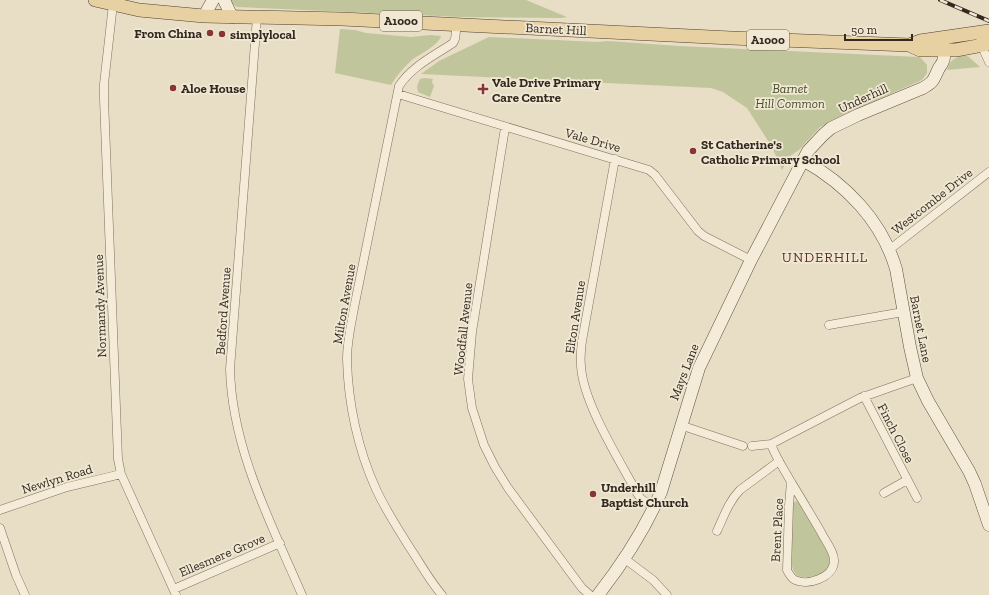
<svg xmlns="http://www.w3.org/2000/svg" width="989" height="595" font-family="'Zilla Slab',serif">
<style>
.green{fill:#c1c59b}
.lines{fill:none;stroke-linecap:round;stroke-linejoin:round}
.street-casing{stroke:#81705d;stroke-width:9}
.secondary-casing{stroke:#635141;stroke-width:13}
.primary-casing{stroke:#503f31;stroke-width:14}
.street{stroke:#f4ebd8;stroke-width:8}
.secondary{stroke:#f4ebd8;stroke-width:12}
.primary{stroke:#e7d0a2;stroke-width:13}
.rail-casing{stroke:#332920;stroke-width:4}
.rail{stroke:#f1e8d4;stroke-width:2.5;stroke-dasharray:8;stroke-linecap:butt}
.poi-dot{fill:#893538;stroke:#f1e8d4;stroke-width:1.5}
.labels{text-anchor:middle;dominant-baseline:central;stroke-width:3.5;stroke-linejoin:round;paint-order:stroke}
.shield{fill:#f1e8d4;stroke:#6c6256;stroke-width:1}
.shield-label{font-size:12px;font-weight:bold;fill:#332920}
.street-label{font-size:13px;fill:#332920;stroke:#f1e8d4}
.poi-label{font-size:13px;font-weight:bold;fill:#332920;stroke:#f1e8d4;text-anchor:start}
.park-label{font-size:13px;font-style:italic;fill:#454d29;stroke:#f1e8d4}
.neighbourhood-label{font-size:14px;letter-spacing:1px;fill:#5b2e24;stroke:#f1e8d4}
</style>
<rect width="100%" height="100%" fill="#e8ddc5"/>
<path class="green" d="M230 0H526L567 17 562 18 461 17 237 7 231 3Z
M340 29 355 30 366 33 411 37 430 35 441 36C439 45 420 54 412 60 404 67 397 75 391 85L335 73Z
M489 37 598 42 608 41 679 46 920 57 927 65V73L922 80 845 114 820 127 799 150 790 156 782 170 772 147 747 108 723 92 711 88 421 74 439 61Z
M964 55 969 57 980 67 947 70C950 60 954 58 964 55Z
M424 78 433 79 432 82 434 86 430 97 418 92 417 86 420 79Z
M796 501 800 503 829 555 830 565C825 572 818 576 809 577 804 577 798 578 795 573 787 565 792 516 793 503Z"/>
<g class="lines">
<g class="street-casing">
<path id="street" d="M113 4 104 84V99L118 459 121 474 176 595
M257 17 230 369C232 449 271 523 302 595
M980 42 989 62
M398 94 649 170 655 175 698 231 704 236 751 260
M505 128 472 332 468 379 472 408 484 445 495 467 508 488 576 580 582 588 590 595
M615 159 582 341C581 349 580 358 581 366 583 403 619 459 637 493L641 499 654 507
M889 250 989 172
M829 325 903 312
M864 396 917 498
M680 425 743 446
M771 444C776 458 784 469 791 482 801 498 811 515 821 532 825 541 835 552 834 562 833 578 807 586 795 580 791 578 789 574 787 570L789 505 791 482
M752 446 771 444 777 441 860 398 917 378
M884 493 907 480
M0 510 67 487 121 474
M0 528 16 575 25 595
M717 531C724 516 729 501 740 490L779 461
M625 559 653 580 667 595
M174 589 280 543
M442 595C429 580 419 561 408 545 397 527 385 509 376 489 358 450 348 403 347 359 347 342 351 325 354 308L399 86C412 66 434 56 453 43L455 39 457 24"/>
</g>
<g class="secondary-casing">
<path id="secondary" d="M224 0 232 17
M204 16 213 0
M803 160C846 184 882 221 896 269L910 347 917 378 928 401 969 471 975 484 989 525
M598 595C623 563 645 529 661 492L699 368 751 260 808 151 823 135 831 128 858 115 923 88C935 81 933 80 939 68 941 65 944 62 944 57 945 50 940 47 939 42"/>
</g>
<g class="primary-casing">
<path id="primary" d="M95 0 139 10 204 16 342 19 731 38 909 45 920 50H956L989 44
M909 45 920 41 989 31"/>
</g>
<use href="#street" class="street"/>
<use href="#secondary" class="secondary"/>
<use href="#primary" class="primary"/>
<g class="rail-casing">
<path id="rail" d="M940 0 989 21"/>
</g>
<use href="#rail" class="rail"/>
</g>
<g class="poi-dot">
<circle cx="210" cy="33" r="4"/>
<circle cx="222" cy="34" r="4"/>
<circle cx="173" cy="88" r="4"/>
<path d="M481 83h4v4h4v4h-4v4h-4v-4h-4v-4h4z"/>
<circle cx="693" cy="151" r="4"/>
<circle cx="593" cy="494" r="4"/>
</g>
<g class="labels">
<g class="shield">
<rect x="380" y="11" width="42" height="20" rx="3"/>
<rect x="747" y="30" width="42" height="20" rx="3"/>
</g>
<g class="shield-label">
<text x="401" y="21">A1000</text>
<text x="768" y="40">A1000</text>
</g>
<g class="street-label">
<text transform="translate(556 29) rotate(3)">Barnet Hill</text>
<text transform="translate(863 98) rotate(-24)">Underhill</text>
<text transform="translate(593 140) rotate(16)">Vale Drive</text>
<text transform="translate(932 201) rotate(-38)">Westcombe Drive</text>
<text transform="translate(344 304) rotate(-80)">Milton Avenue</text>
<text transform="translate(100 306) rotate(-92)">Normandy Avenue</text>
<text transform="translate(223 311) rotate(-86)">Bedford Avenue</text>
<text transform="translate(575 317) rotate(-81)">Elton Avenue</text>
<text transform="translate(463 329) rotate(-84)">Woodfall Avenue</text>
<text transform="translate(921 329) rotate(79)">Barnet Lane</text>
<text transform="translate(684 372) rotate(-69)">Mays Lane</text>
<text transform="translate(896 433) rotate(63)">Finch Close</text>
<text transform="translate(57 479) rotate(-17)">Newlyn Road</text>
<text transform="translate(777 530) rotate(-87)">Brent Place</text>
<text transform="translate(222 555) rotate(-23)">Ellesmere Grove</text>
</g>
<g class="poi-label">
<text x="202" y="33" text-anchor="end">From China</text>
<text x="230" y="34">simplylocal</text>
<text x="492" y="82">Vale Drive Primary<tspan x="492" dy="15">Care Centre</tspan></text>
<text x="181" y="88">Aloe House</text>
<text x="701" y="144">St Catherine's<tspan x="701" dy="15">Catholic Primary School</tspan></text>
<text x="601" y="487">Underhill<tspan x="601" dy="15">Baptist Church</tspan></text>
</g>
<g class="park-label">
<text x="790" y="88">Barnet<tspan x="790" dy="15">Hill Common</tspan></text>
</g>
<g class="neighbourhood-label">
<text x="825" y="257">UNDERHILL</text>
</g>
</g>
<path d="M845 34v6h67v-6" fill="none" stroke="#332920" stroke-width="2"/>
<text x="851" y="34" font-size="12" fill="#332920" stroke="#f1e8d4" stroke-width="3" paint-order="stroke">50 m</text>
</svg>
